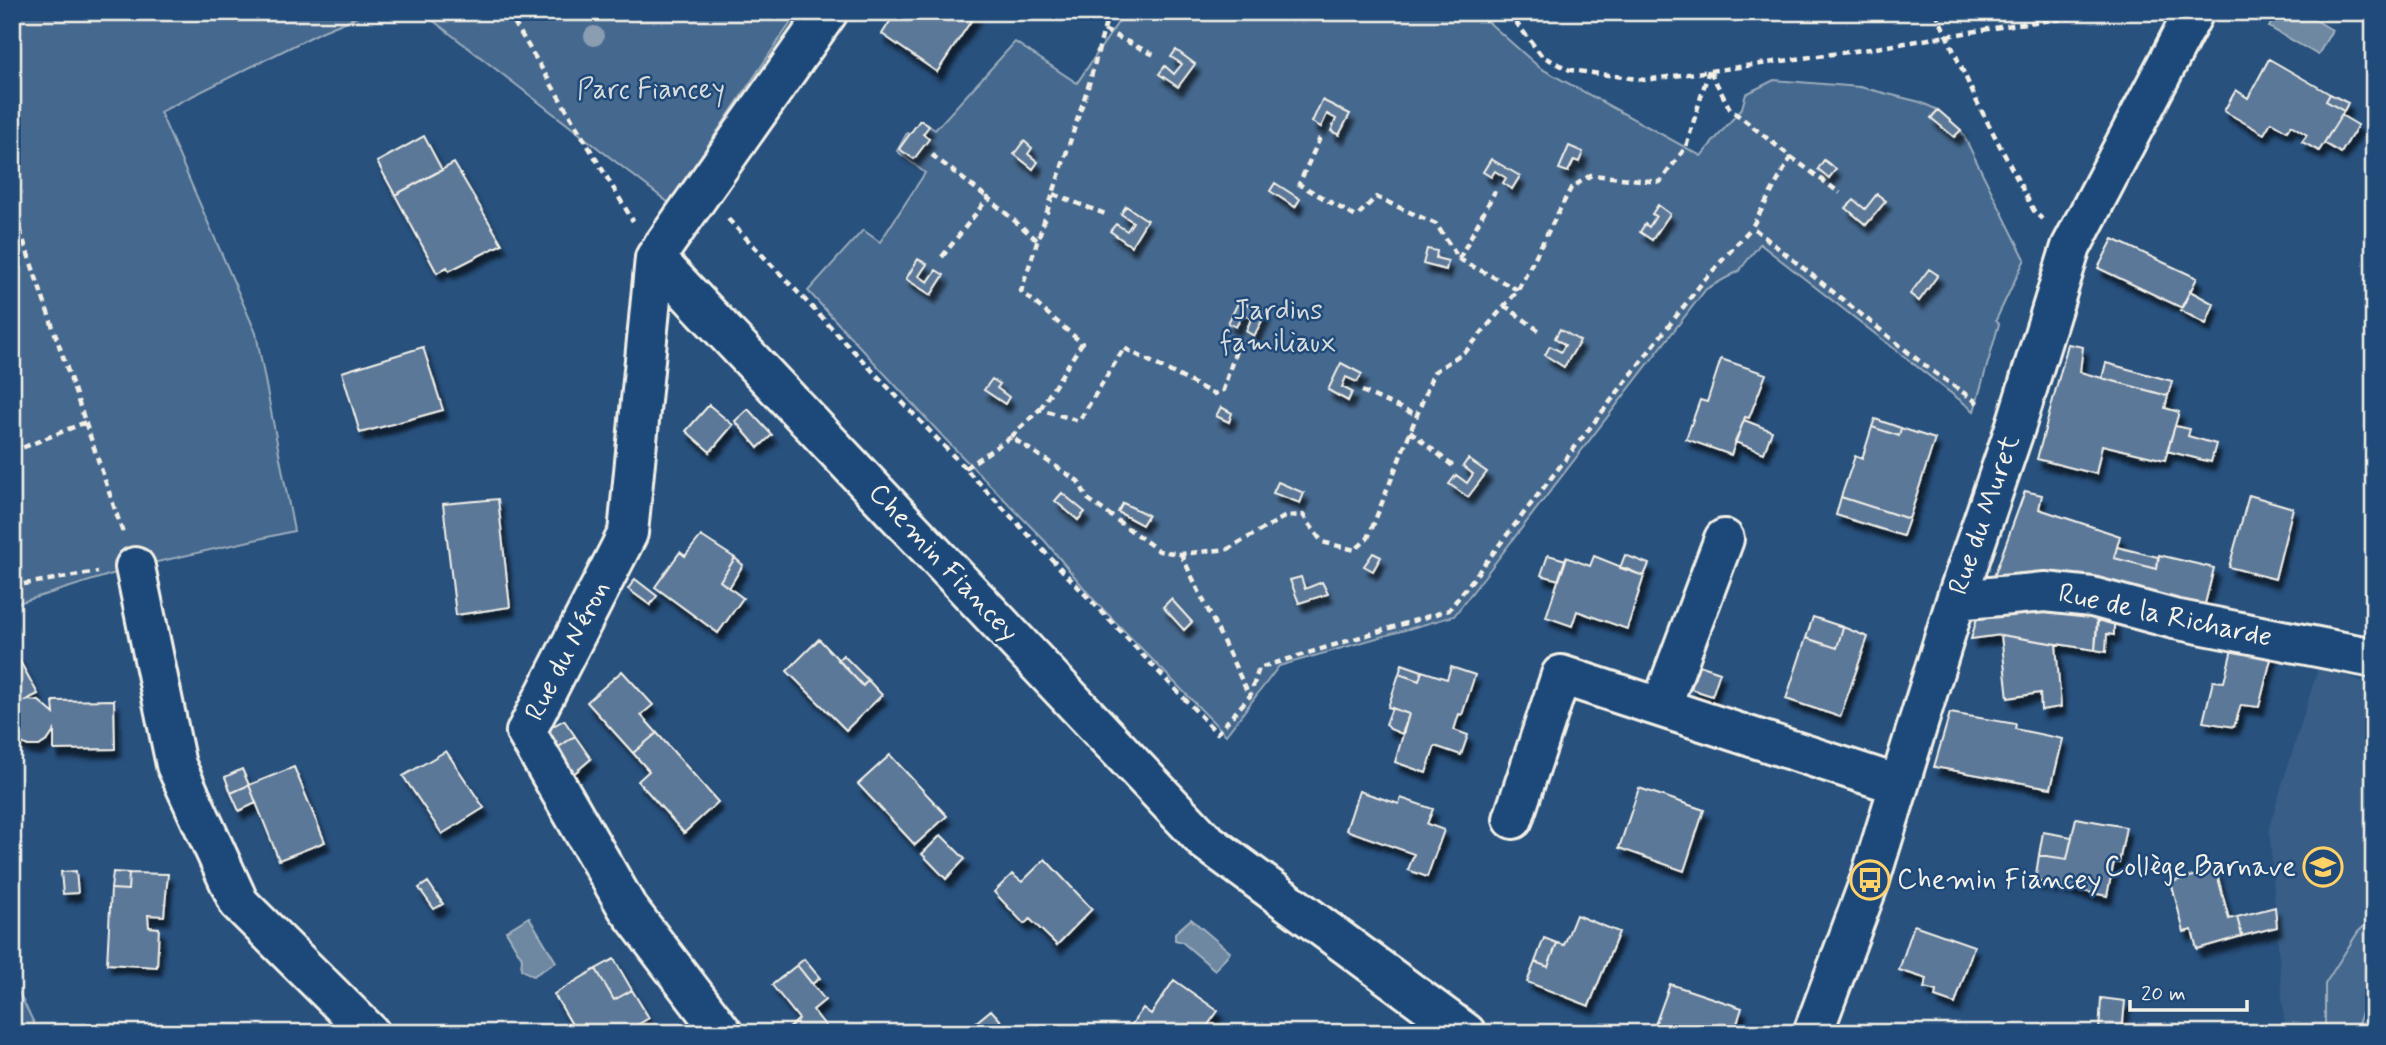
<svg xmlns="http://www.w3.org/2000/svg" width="2386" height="1045" font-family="Mynerve,sans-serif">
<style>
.built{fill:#375d86}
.green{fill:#45688e;stroke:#9cacbb;stroke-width:2}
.water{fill:#6e88a2;stroke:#a4b2be;stroke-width:2}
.building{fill:#5b7899;stroke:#f4f1e8;stroke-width:2;filter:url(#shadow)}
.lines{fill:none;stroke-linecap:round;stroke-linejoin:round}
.minor-casing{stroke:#f4f1e8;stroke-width:44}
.path{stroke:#f4f1e8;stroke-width:4.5;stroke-dasharray:7 5;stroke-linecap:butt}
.minor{stroke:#1f4a7a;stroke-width:38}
.tree{fill:#8a9db1}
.labels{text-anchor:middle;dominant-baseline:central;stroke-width:5;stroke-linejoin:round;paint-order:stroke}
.park-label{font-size:28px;fill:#dadcda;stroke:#1f4a7a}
.street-label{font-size:28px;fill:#f4f1e8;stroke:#1f4a7a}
.poi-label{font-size:28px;fill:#f4f1e8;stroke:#1f4a7a;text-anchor:end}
</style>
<defs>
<filter id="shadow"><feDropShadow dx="4.5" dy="8" stdDeviation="2" flood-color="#0009"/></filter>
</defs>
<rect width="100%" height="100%" fill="#28517e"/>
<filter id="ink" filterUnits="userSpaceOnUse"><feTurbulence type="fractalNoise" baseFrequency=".0143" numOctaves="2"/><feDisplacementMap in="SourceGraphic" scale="14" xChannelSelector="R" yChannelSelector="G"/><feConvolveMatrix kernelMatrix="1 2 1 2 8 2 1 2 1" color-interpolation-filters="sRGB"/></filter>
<g filter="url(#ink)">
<path class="built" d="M2319 665 2374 686V1033H2285L2269 827Z"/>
<path class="green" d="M12 12H369L323 31 160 112 256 333 294 531 135 567 12 605Z
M422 12H798L669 203Z
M1125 12H1477L1540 68 1701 156 1742 108 1746 94 1774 80 1860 87 1920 102 1938 110 1961 130 2025 259 1996 320 1999 324 1974 411 1760 244 1739 271 1706 289 1454 616 1279 666 1226 735 1094 600 1045 541 948 442 808 291 863 230 880 242 925 173 897 151 907 133 910 135 920 120 935 130 1015 42 1077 83Z
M2374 917V978L2355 1033H2325V984L2358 932Z
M12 979 39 1033H12Z"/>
<path class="water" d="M2277 12H2302L2332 30 2318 55 2269 27Z
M529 917 556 962 533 976 521 969 522 958 506 931Z
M1191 919 1230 952 1215 970 1182 942 1175 940V933Z"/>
<path class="building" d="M896 12H977L937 72 882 34Z
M1176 50 1195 64 1178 87 1159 74 1165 66 1174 74 1182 64 1171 57Z
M2269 59 2330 94 2326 101 2344 111 2319 151 2302 142 2307 135 2291 125 2287 131 2271 122 2264 134 2224 111 2236 90 2248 98Z
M2330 94 2348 103 2344 111 2326 101Z
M1322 100 1350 114 1339 135 1331 131 1336 119 1327 114 1321 127 1312 122Z
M1938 110 1961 130 1954 137 1931 118Z
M2341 115 2358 125 2341 153 2324 143Z
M920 120 929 126 923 134 929 139 914 159 899 149Z
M424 136 442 170 395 195 377 162Z
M1024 141 1032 148 1028 154 1038 162 1033 169 1014 154Z
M1569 146 1583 152 1579 162 1574 160 1568 172 1559 169Z
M1491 159 1520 176 1512 189 1503 183 1506 178 1495 171 1491 177 1483 172Z
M1824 160 1836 169 1829 178 1818 169Z
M454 163 502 244 449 271 447 267 437 273 395 195Z
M1275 183 1300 199 1295 207 1270 191Z
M1877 194 1886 201 1866 225 1846 208 1854 200 1865 209Z
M1658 205 1670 214 1652 240 1640 232 1645 224 1649 227 1656 216 1652 214Z
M1126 206 1147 220 1131 246 1110 231 1116 224 1127 231 1133 222 1121 214Z
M2113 239 2197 278 2182 308 2098 268Z
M1427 249 1437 251 1436 258 1448 261 1446 270 1423 264Z
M918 259 927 264 919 276 928 282 936 270 944 275 931 295 906 279Z
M1929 269 1938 275 1919 301 1910 294Z
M2190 291 2214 304 2206 324 2180 310Z
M1239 301 1266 313 1254 336 1246 331 1251 319 1243 314 1236 327 1228 323Z
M1560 329 1580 341 1564 367 1545 355 1550 346 1561 352 1565 345 1555 338Z
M2068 344 2083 347 2080 372 2168 396 2165 408 2179 412 2165 460 2102 445 2096 474 2037 459Z
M423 347 443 410 360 433 342 372Z
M1721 359 1766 374 1749 418 1745 417 1731 455 1686 439 1700 400 1707 402Z
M1341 363 1362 374 1357 382 1346 377 1342 387 1352 392 1348 401 1328 390Z
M2106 363 2172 381 2168 396 2102 378Z
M992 379 1000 384 997 388 1009 397 1005 404 984 390Z
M709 405 733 425 710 452 686 431Z
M1221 407 1232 413 1229 422 1216 416Z
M748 409 772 435 758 448 735 421Z
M1875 419 1901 428 1899 436 1872 427Z
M1744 420 1772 431 1764 453 1735 442Z
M2175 426 2190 429 2188 436 2216 444 2211 462 2167 451Z
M1872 427 1899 436 1901 428 1935 439 1909 519 1841 497 1855 456 1862 459Z
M1468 459 1487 472 1468 497 1449 484 1456 475 1467 483 1473 474 1463 466Z
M1278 482 1304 493 1300 503 1273 493Z
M2025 491 2042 495 2039 509 2120 536 2114 558 2157 569 2159 555 2214 568 2204 608 1992 582Z
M1062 493 1085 512 1078 520 1055 501Z
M2249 495 2293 508 2275 579 2229 567Z
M1841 497 1909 519 1903 536 1836 515Z
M498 499 510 607 456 615 443 504Z
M1123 503 1148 515 1142 525 1118 512Z
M701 536 735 558 720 581 743 598 718 633 655 587 680 552 685 556Z
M2117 547 2158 557 2157 569 2114 558Z
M1373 553 1381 557 1373 571 1364 566Z
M1548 555 1566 560 1559 580 1541 575Z
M1625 555 1649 564 1644 576 1620 568Z
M1594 556 1644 576 1627 629 1577 611 1572 626 1546 617 1566 557 1590 566Z
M735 558 743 565 729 588 720 581Z
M1301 577 1305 589 1322 582 1328 594 1299 603 1290 580Z
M635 579 657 596 650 605 628 589Z
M1171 599 1192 622 1184 630 1163 607Z
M2098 604 2095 650 2001 635 1971 639 1980 608Z
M1813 617 1843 627 1837 648 1806 638Z
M2098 619 2114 621V635L2107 634 2106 652 2095 650Z
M1843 627 1868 637 1840 717 1786 699 1806 638 1837 648Z
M2001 635 2056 644 2061 707 2041 710 2040 693 2008 698Z
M819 639 863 686 868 680 882 695 846 730 787 671Z
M2234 641 2274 647 2259 707 2241 705 2234 727 2203 722 2213 681 2224 682Z
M12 647 38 694 26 700 39 701 54 714 53 701 114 700 115 749 54 750V731L48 740 39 746H28L15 740 12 736V711L15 707 12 708Z
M843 655 868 680 863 686 838 660Z
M1402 664 1422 671 1419 681 1399 674Z
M1699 665 1720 672 1712 696 1691 689Z
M1451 667 1475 675 1462 715 1459 714 1454 730 1468 735 1461 755 1435 746 1426 773 1395 762 1409 714 1388 707 1399 674 1419 681 1422 671 1447 679Z
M622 671 653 705 641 715 657 733 633 753 587 702Z
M1392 708 1409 714 1402 734 1390 729 1386 724Z
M1950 713 2016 724 2015 729 2063 739 2051 788 1934 767Z
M564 720 575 736 553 751 546 730Z
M657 733 718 802 684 833 638 781 649 771 633 753Z
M575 736 591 759 571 776 553 751Z
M446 751 484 808 442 834 403 776Z
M890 755 947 816 915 845 858 784Z
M294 767 325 842 279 860 249 785Z
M242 769 249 785 231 793 225 777Z
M249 785 256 803 239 811 231 793Z
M1639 788 1704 810 1684 871 1619 848Z
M1359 791 1399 804 1401 798 1433 809 1427 824 1444 830 1427 877 1408 870 1414 854 1346 830Z
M2076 818 2126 827 2119 863 2114 862 2107 896 2035 881 2039 855 2067 859Z
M2043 832 2072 837 2067 859 2039 855Z
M941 835 965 859 946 879 922 854Z
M1045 859 1092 909 1057 945 1030 919 1024 924 994 892 1012 874 1022 882Z
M2216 870 2229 919 2237 917 2242 936 2197 949 2192 930 2184 932 2171 882Z
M76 871 78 893 63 894 61 872Z
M113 872 129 873 128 890 111 889Z
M129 873 168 874 164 916 148 915 149 927 159 928 157 967 107 964 111 889 128 890Z
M428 882 443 904 434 909 419 888Z
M2275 907 2277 927 2242 936 2237 917Z
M1576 915 1619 932 1589 1006 1527 982 1535 962 1548 967 1557 943 1564 945Z
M1914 925 1974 946 1955 1004 1935 997 1936 991 1924 988 1927 979 1899 970Z
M1544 938 1557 943 1548 967 1535 962Z
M614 959 632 990 614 1000 596 969Z
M804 959 820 978 812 984 797 965Z
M797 965 825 1000 813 1010 831 1033H784L799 1019 772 985Z
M596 969 614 1000 632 990 649 1018 624 1033H577L554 994Z
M1174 980 1218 1011 1202 1033H1126L1143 1008 1151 1014Z
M1670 984 1742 1008 1734 1033H1652Z
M2101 998 2125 1001 2122 1033 2099 1032Z
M991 1010 1012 1033H963Z"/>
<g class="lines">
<g class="minor-casing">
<path id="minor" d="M655 258 1204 840 1466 1033
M135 567 176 765 239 903 370 1033
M1956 600 2045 592 2092 597 2174 619 2374 658
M1661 707 1724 539
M1513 819 1561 675 1899 785
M723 1033 627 907 526 732 628 533 655 258 828 12
M1813 1033 1870 880 1956 600 2015 428 2071 247 2194 12"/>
</g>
<path class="path" d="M508 12 633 221
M1508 12 1542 56 1570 70 1645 80 1876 48 2018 24 2125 12
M1936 12 1977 102 2034 211 2042 219
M1104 30 1156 56
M1710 71 1730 109 1791 157 1752 227 1928 368 1981 405
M1320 138 1299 184 1356 217 1376 197 1436 224 1459 259 1518 290
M932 155 988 198
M1791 157 1840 193
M1053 194 1108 215
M12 207 123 533
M728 219 1217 733 1250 696 1259 668 1449 610 1701 284 1752 227
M942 257 988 198 1037 240
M1459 259 1495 191
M1504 305 1541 332
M1362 391 1416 415
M1040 409 1082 343 1021 291 1089 84 1108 15 1103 12
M1410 431 1454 467
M1011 437 1040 409 1079 421 1124 348 1214 394 1223 390 1240 338
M12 452 86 422
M965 468 1011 437 1078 481 1088 499 1159 551 1181 554 1228 549 1286 516 1303 515 1322 542 1355 550 1368 538 1434 372 1467 350 1518 290 1571 188 1591 175 1660 182 1686 147 1709 70
M1181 554 1249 695
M12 586 98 572"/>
<use href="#minor" class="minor"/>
</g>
<circle class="tree" cx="594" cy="36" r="10"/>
</g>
<defs>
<g id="school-ring" transform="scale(2.0125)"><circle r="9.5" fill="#1f4a7a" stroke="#ffd166" stroke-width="1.5"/><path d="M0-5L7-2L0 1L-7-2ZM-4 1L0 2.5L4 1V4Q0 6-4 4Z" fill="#ffd166"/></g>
<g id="bus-ring" transform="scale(2.0125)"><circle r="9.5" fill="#1f4a7a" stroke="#ffd166" stroke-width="1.5"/><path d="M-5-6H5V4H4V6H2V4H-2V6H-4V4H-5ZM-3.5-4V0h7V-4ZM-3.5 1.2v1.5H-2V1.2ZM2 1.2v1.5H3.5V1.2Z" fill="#ffd166"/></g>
</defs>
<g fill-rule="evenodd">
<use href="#school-ring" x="2323" y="867"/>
<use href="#bus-ring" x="1870" y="880"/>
</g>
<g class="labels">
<g class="park-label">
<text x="651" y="90">Parc Fiancey</text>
<text x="1278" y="311">Jardins<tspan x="1278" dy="32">familiaux</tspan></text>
</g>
<g class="street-label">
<text transform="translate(1985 515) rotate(-71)">Rue du Muret</text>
<text transform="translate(943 563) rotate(47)">Chemin Fiancey</text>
<text transform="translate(2165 616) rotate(12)">Rue de la Richarde</text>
<text transform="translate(568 651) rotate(-63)">Rue du Néron</text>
</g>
<g class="poi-label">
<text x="2296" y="867">Collège Barnave</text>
<text x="1897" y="880" text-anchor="start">Chemin Fiancey</text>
</g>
</g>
<rect width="2386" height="1045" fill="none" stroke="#1f4a7a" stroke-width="42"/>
<rect x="21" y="21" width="2344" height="1003" fill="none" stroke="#f4f1e8" stroke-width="2.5" filter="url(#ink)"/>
<path d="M2130 1000v10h117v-10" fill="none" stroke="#f4f1e8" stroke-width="3.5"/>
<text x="2141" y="1000" font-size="21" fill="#f4f1e8" stroke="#1f4a7a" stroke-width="5" paint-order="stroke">20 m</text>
</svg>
